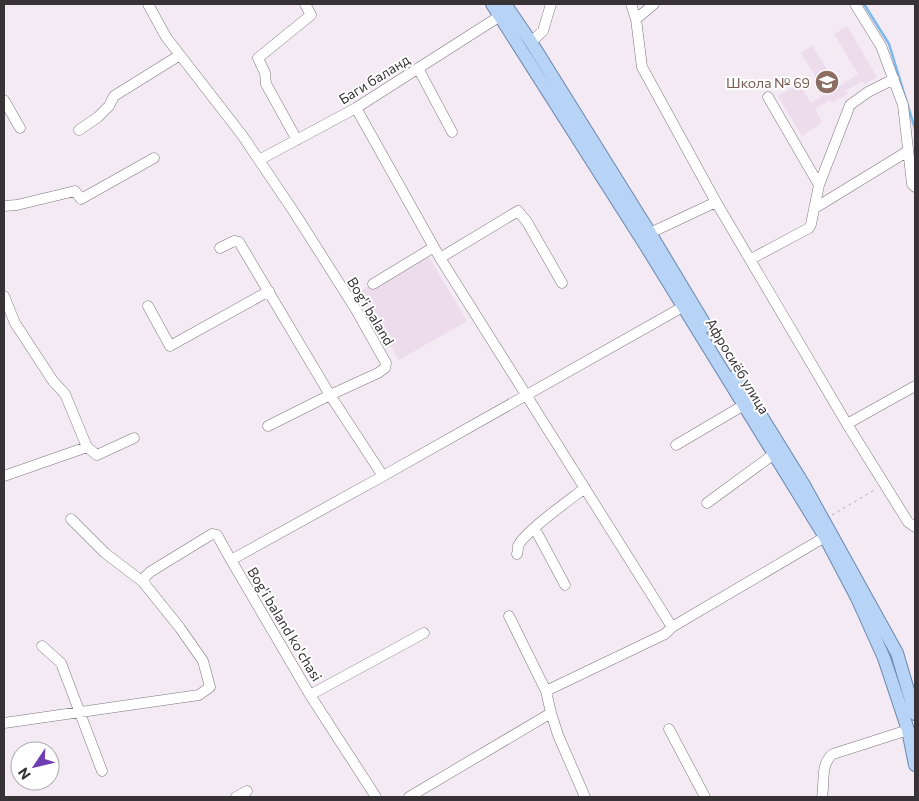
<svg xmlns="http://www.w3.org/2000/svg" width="919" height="801" font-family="Commissioner,sans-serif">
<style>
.built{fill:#edddec}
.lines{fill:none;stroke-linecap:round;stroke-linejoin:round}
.stream{stroke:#7bb8eb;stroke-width:2.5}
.minor-casing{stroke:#7e757d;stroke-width:11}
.major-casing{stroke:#6b87af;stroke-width:14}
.path{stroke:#afa7af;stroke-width:1;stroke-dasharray:2.5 4;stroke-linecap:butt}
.minor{stroke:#fff;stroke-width:10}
.major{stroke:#b7d3f6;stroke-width:12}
.labels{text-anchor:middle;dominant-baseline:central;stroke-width:4;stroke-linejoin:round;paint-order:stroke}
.street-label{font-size:14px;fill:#363236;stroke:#fff}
.education-label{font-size:14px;fill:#785e54;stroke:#fff;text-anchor:end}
</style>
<rect width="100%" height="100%" fill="#f4eaf4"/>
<path class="built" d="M847 26 877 77 865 84 862 81 846 91 848 94 832 103 830 100 815 109 822 122 802 136 778 96 799 84 811 103 826 94 801 53 812 45 838 87 858 74 834 34Z
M426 252 467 321 399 360 358 292Z"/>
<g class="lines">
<path class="stream" d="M864 4 889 44 915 129"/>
<g class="minor-casing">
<path id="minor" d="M148 4 166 37 242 135 294 212 355 308 386 363 385 368 378 373 330 395 383 476
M631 4 636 19 642 67 716 202 847 424 908 522 915 527
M855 4 881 46 903 105 912 184 915 187
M636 19 654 4
M531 42 543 31 551 4
M418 68 452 132
M768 97 819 185
M4 100 20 128
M356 108 440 258 672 627
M79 130 98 117 109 106 114 96 180 55
M297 140 266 84 265 73 258 58 311 15 305 4
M259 160 356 108 500 16
M4 206 17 205 75 191 81 199 154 158
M815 208 908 151
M650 233 716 202
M220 248 234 241 239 242 330 395 268 426
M440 258 518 211 527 222 562 283
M751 259 809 228 811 224 819 185 850 105 868 92 894 79
M373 284 434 247
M4 296 15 323 53 381 65 394 87 447 97 455 134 438
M148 306 170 346 269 291
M847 424 915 386
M676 445 744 405
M4 476 87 447
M707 503 774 454
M535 529 565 585
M517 554C518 552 518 548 518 546 525 531 571 499 585 488
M143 582 145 577 150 572 212 534 217 535 231 560
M509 616 546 691 551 713 558 735 585 797
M42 646 61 663 102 771
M546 691 665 634 672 627 825 537
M310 695 424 633
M4 723 199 695 210 687 203 661 180 628 143 582 105 553 71 519
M669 729 705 797
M236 797 247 791
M376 797 310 695 231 560 383 476 688 304
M409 797 551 713
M822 797C825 782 820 764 833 754L908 730"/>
</g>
<g class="major-casing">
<path id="major" d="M492 4 644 243 825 537 857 598 884 658 908 730 915 765
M505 4 531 42 650 233 706 326
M736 375 804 485 897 653 915 714"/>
</g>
<path class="path" d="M716 331 737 364
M832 515 876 489"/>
<use href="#minor" class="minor"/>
<use href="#major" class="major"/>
</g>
<defs>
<g id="school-disc" transform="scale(1.25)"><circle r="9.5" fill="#8d6e63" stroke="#fff"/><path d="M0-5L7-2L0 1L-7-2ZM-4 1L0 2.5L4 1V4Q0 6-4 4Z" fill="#fff"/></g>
</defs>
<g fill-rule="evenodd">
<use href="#school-disc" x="827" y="82"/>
</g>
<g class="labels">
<g class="street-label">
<text transform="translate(374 79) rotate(-32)">Баги баланд</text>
<text transform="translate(371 311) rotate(59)">Bog'i baland</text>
<text transform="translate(738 366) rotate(59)">Афросиёб улица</text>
<text transform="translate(285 624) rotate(59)">Bog'i baland ko'chasi</text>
</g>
<g class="education-label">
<text x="810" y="82">Школа № 69</text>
</g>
</g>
<rect width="919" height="801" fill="none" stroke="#363236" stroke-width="10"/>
<g transform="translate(35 766) rotate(235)"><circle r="24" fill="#ffffff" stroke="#afadaf"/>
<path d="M0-4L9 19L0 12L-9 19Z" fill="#6e3cb3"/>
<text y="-8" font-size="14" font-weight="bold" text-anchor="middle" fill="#363236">N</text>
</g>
</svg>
